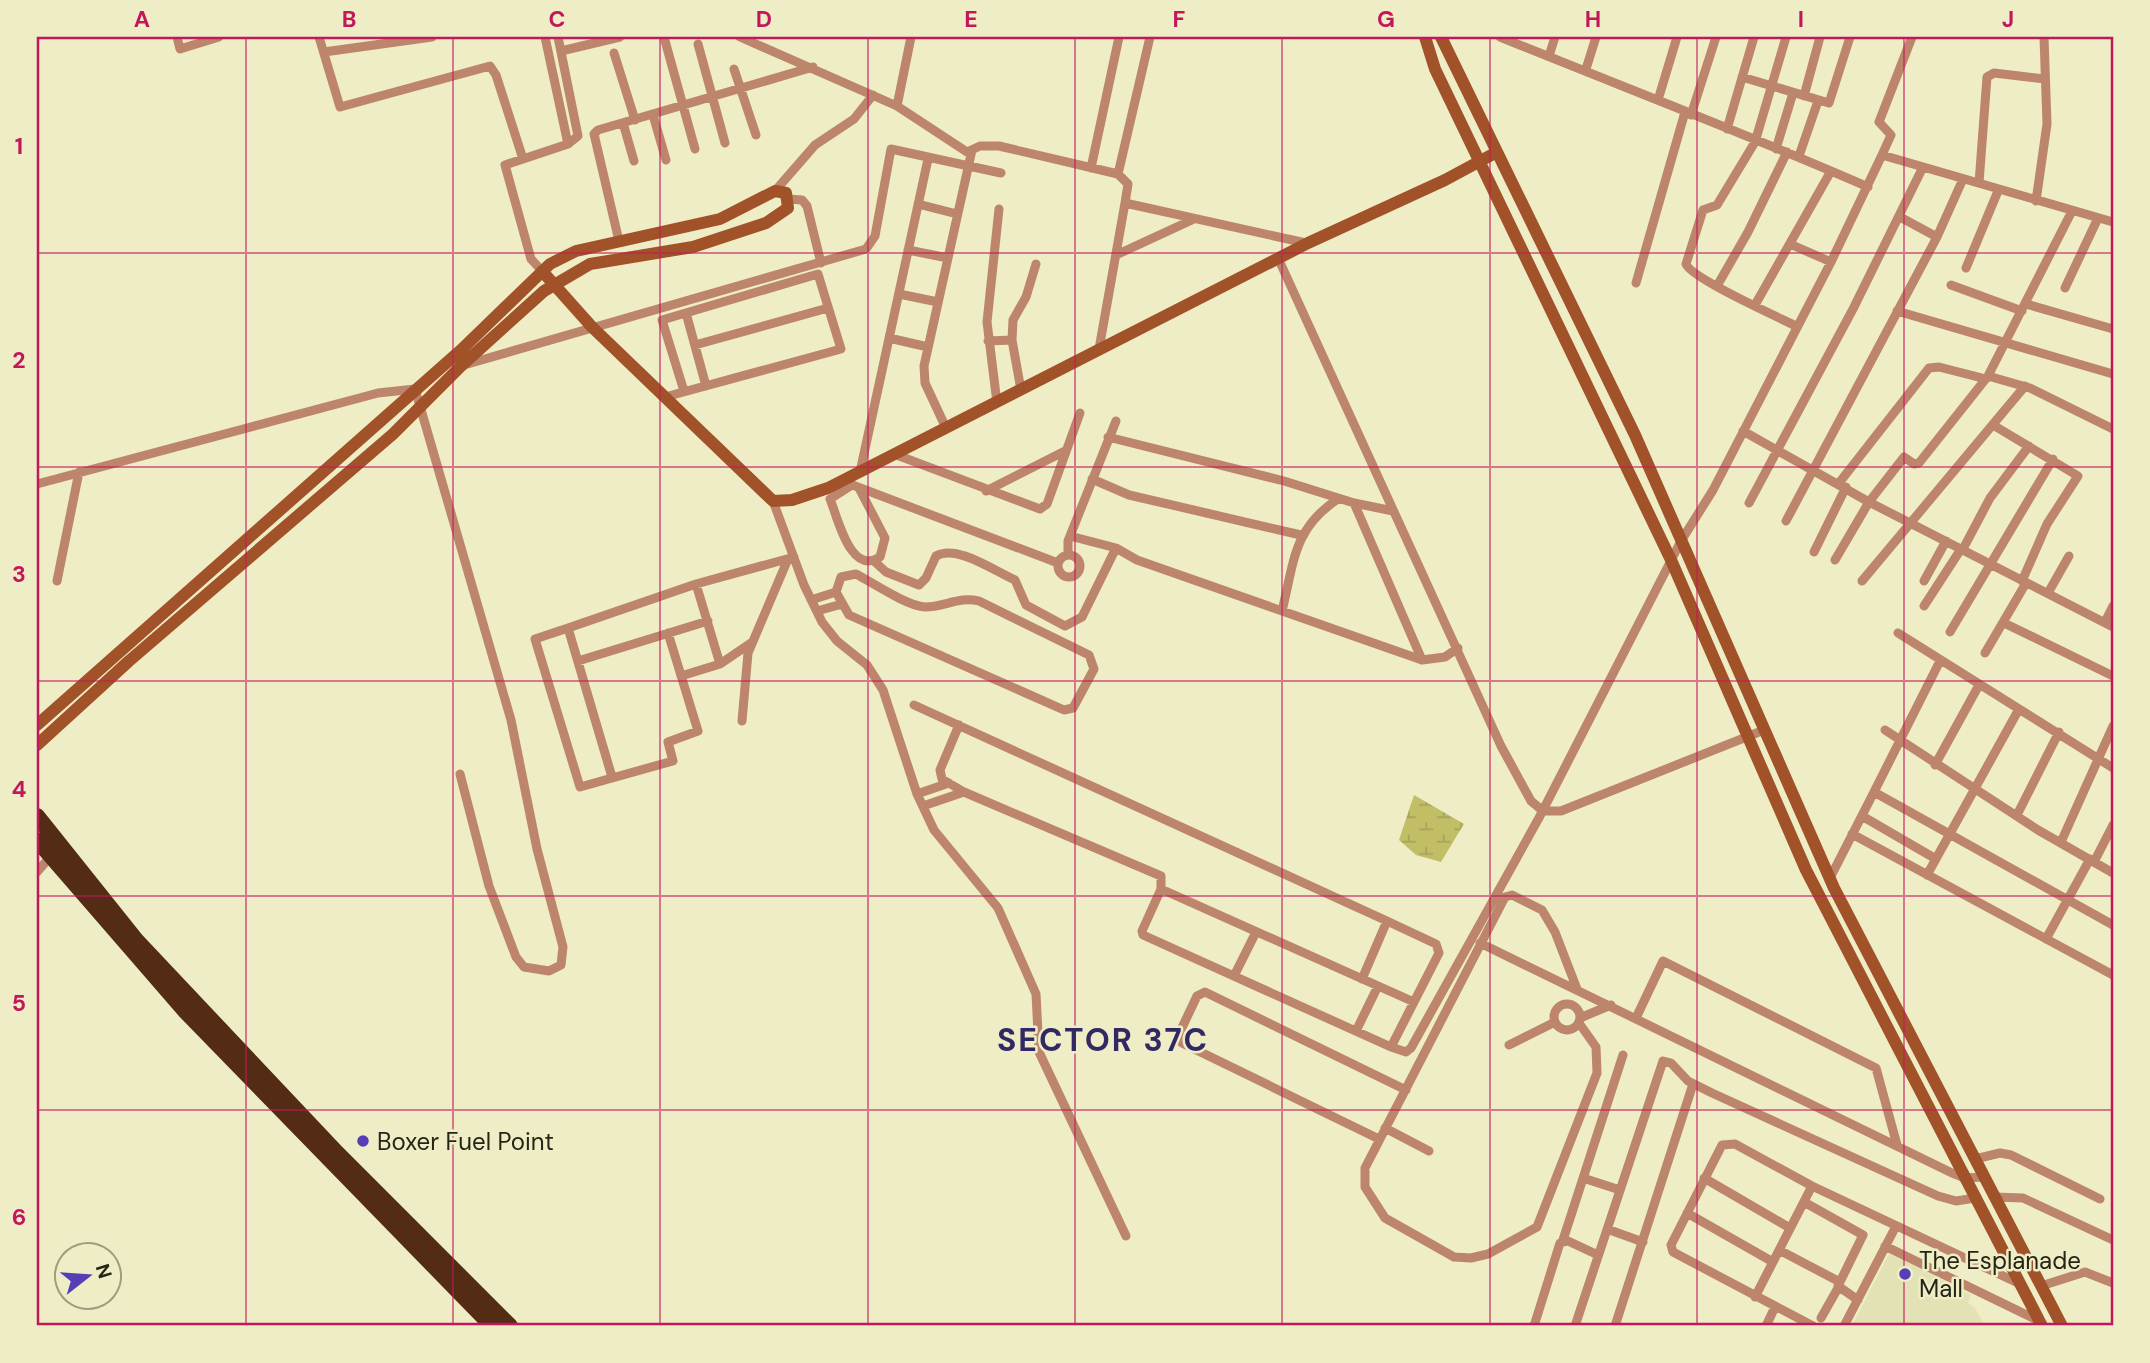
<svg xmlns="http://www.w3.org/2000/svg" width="2150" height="1363" font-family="'DM Sans',sans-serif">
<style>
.built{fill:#e3e2b4}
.wetland{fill:url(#wetland-marsh)}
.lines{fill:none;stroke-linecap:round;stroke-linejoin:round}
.street{stroke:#bd856b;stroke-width:9}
.secondary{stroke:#a25229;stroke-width:12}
.highway{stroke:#542b15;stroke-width:16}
.grid{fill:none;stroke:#c2185b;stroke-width:2;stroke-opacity:0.55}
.poi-dot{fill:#563eb6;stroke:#eeedc6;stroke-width:2.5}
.labels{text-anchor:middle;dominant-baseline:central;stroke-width:5;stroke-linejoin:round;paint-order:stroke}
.poi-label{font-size:24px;fill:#252416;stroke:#eeedc6;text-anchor:start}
.district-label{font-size:32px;font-weight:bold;letter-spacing:2px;fill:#322964;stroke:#eeedc6}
.neatline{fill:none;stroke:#c2185b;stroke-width:2.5}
.grid-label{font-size:23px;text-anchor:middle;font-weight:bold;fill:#c2185b}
</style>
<defs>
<pattern id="wetland-marsh" width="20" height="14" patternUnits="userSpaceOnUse" patternTransform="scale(1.75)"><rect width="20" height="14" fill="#c2be66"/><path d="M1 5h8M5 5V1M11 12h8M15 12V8" fill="none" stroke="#a7a358"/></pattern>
</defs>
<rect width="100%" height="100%" fill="#eeedc6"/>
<path class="built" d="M1890 1252 1971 1295 1968 1303 1975 1308 1985 1326H1852Z"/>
<path class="wetland" d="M1414 795 1464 824 1441 862 1416 855 1399 840Z"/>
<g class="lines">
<path class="street" d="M177 37 180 49 219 37
M319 37 340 107 490 66 496 75 523 159
M545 37 568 144
M664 37 695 149
M740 37 897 106 967 152 980 146H999L1118 174 1128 184 1125 203 1306 243
M1500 37C1623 87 1747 134 1868 187
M1786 37 1755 142 1717 205 1703 210 1686 264C1691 278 1778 317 1796 326
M698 44 725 143
M561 51 620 37
M324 52 432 37
M614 53 635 120
M1549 56 1555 37
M734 69 756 135
M1586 69 1596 37
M1742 77 1829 103 1850 37
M1804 96 1820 37
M1658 100 1677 37
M897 106 911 37
M653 115 666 160
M1691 115 1716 37
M623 123 634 161
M1727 129 1754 37
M1776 149 1793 93
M1882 155 1891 135 1879 122 1912 37
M1799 156 1818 101
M1091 168 1119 37
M1118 174 1150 37
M1979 183 1987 77 1994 73 2045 79
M775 191 815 145 854 119 873 95
M789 199 802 200 807 206 821 263
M2036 201 2047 124 2044 37
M918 204 957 214
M2072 211 1988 376 2030 388 2113 429
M1900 217 1937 237
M619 241 594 134 598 130 813 67
M1790 244 1831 262
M908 250 948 258
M1116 255 1194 219
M1278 258 1501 746 1531 801 1543 811H1561L1764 730
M1966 268 1998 191
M542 271 531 259 505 165 568 144 578 136 558 37
M1636 283 1685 112
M1951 285 2022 311
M1717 286 1748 232 1787 152
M2065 288 2098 218
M899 294 938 302
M2026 304 2113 329
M1755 305 1831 171
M1897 311 2113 374
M686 313 706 386
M889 338 928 347
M988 341 1012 340
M695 345 828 308
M1099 349 1125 203
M464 365 866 249 875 236 891 149 1001 173
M1021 390 1012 340 1013 320 1026 297 1036 264
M665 397 841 349 818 274 662 320 684 391
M997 403 987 322 999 209
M1993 425 2078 476 2047 524 2022 581
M946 428 925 383 924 366 972 150
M1743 431 1869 502 2113 627
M1108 437 1284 481 1354 503 1393 511
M894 454 1040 509 1047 504 1080 413
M860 472 928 159
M1092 479 1129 495 1301 535
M842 481 1058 563
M1839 483 1929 368 1939 367 1986 379
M37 484 378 393 415 389 511 720 537 849 563 947 561 965 549 971 524 967 516 957 489 886 460 774
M852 485 830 499C838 518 850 576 880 557L885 538 859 488
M986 491 1065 451
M773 501 804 585 822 622 837 641 867 665 883 690 917 794 934 830 998 908 1036 994 1039 1052 1126 1236
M1354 503 1422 660
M1749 503 1854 307 1923 167
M1786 521 1937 237 1963 179
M1070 536 1116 548 1137 560 1422 660 1445 657 1458 648
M1963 549 1990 498 2029 446
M1814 552 1846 487
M1068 555V541L1116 421
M1058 566a11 11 0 1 1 22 0a11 11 0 1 1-22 0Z
M1835 560 1869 502 1904 457 1914 464 1919 463 1988 376
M874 561 886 572 919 585 926 578 936 556C957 544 994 571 1015 580L1026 605 1065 626 1082 617 1116 548
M856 574C873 583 907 606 925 607 944 607 960 596 979 601L1089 655 1094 669 1073 708 1064 710 849 615 836 592 841 577Z
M57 581 79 472
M1862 581 2025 386
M1924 581 1946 541
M696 584 720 664
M2048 593 2069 556
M811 600 836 592
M1924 606 1961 549
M817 611 842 604
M1282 611C1294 563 1293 528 1338 499
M2105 622 2113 606
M2004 623 2113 676
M568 628 535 639 580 787 673 761 668 742 698 731 668 633
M1950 632 2053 459
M1898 633 2113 768
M1985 653 2026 583
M578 661 708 621
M681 676 720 664 751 643
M914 705 1387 921 1436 944 1439 953 1391 1047 1143 935 1142 931 1161 889V876L964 792 942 779 940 770 959 725
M742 721 748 653 788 559
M1885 730 2038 830 2113 873
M1935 765 1979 685
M612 777 568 628 696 584 794 557
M1874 792 1940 661
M917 794 949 783
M923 806 964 792
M2017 815 2059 732
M1862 816 1936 859
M1852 834 2113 975
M2061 842 2113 726
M2094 862 2113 825
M37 872 50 857
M1927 875 2019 709
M1830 878 1874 792 2113 925
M1161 889 1414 1002
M2046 939 2090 859
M1480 943 1952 1173 1965 1178 1983 1177
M1235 974 1256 932
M1362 979 1387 921
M1577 989 1555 932 1542 910 1512 895 1505 897 1365 1168V1187L1385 1218 1454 1257 1471 1258 1488 1254 1537 1227 1597 1073 1596 1047 1579 1023
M1554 1017a13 13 0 1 1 26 0a13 13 0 1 1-26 0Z
M1580 1018 1611 1005
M1636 1018 1663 961 1876 1068 1897 1145
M1356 1031 1378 986
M1509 1045 1555 1022
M1391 1047 1406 1052 1411 1048 1540 816 1681 541 1713 490 1831 262 1882 155 2113 222
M1385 1128 1429 1151
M1379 1139 1182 1043 1179 1034 1197 996 1205 992 1406 1090
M1975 1159 2000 1153 2011 1155 2100 1199
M1583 1178 1620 1190
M1704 1178 1790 1228
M1994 1197 2023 1198 2113 1240
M1804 1202 1863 1235 1838 1286 1858 1300
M1687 1213 1773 1262
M1607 1229 1643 1242
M1563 1240 1623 1055
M1885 1246 2039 1321
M1779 1250 1840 1282
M2041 1286 2085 1272 2113 1283
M1755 1297 1812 1186
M1821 1318 1838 1288
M1534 1326 1560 1243 1568 1241 1598 1255
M1575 1326 1663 1061 1671 1063 1688 1081 1712 1093 1938 1196 1956 1201 1975 1198
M1615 1326 1693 1084
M1766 1326 1775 1307
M1813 1326 1673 1252 1671 1245 1722 1145 1735 1144 1812 1186 2018 1283
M1844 1326 1896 1226"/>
<path class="secondary" d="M1425 37 1435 69 1671 560 1806 870 2042 1326
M1441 37 1635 435 1834 888 2062 1326
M542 271 592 327 773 501 792 500 828 488 1308 243 1445 180 1497 152
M37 725 461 350 550 264 576 251 720 219 775 191 786 193 788 208 766 223 693 247 590 264 544 291 461 366 393 434 129 661 37 745"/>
<path class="highway" d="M37 816 136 940 337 1153 510 1326
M37 840 186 1012 492 1326"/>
</g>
<path class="grid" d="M246 37V1326M453 37V1326M660 37V1326M868 37V1326M1075 37V1326M1282 37V1326M1490 37V1326M1697 37V1326M1904 37V1326M37 253H2113M37 467H2113M37 681H2113M37 896H2113M37 1110H2113"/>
<g class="poi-dot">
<circle cx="363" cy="1141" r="7"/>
<circle cx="1905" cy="1274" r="7"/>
</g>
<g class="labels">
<g class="poi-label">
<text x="377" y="1141">Boxer Fuel Point</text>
<text x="1919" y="1260">The Esplanade<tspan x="1919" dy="28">Mall</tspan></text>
</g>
<g class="district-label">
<text x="1103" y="1040">SECTOR 37C</text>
</g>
</g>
<rect width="2150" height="1363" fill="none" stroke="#eeedc6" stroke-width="77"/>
<g transform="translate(88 1276) rotate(73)"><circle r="33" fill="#eeedc6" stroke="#9e9d80" stroke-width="2"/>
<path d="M0-5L12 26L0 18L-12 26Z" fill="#563eb6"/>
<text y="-10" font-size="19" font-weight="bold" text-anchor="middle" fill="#252416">N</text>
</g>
<rect x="38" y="38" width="2074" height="1286" class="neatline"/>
<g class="grid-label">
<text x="142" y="27">A</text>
<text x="349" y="27">B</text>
<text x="557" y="27">C</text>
<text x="764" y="27">D</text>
<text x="971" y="27">E</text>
<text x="1179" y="27">F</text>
<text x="1386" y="27">G</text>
<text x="1593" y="27">H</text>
<text x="1801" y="27">I</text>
<text x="2008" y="27">J</text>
<text x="19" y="154">1</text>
<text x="19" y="368">2</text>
<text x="19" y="582">3</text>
<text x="19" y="797">4</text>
<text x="19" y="1011">5</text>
<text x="19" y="1225">6</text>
</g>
</svg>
